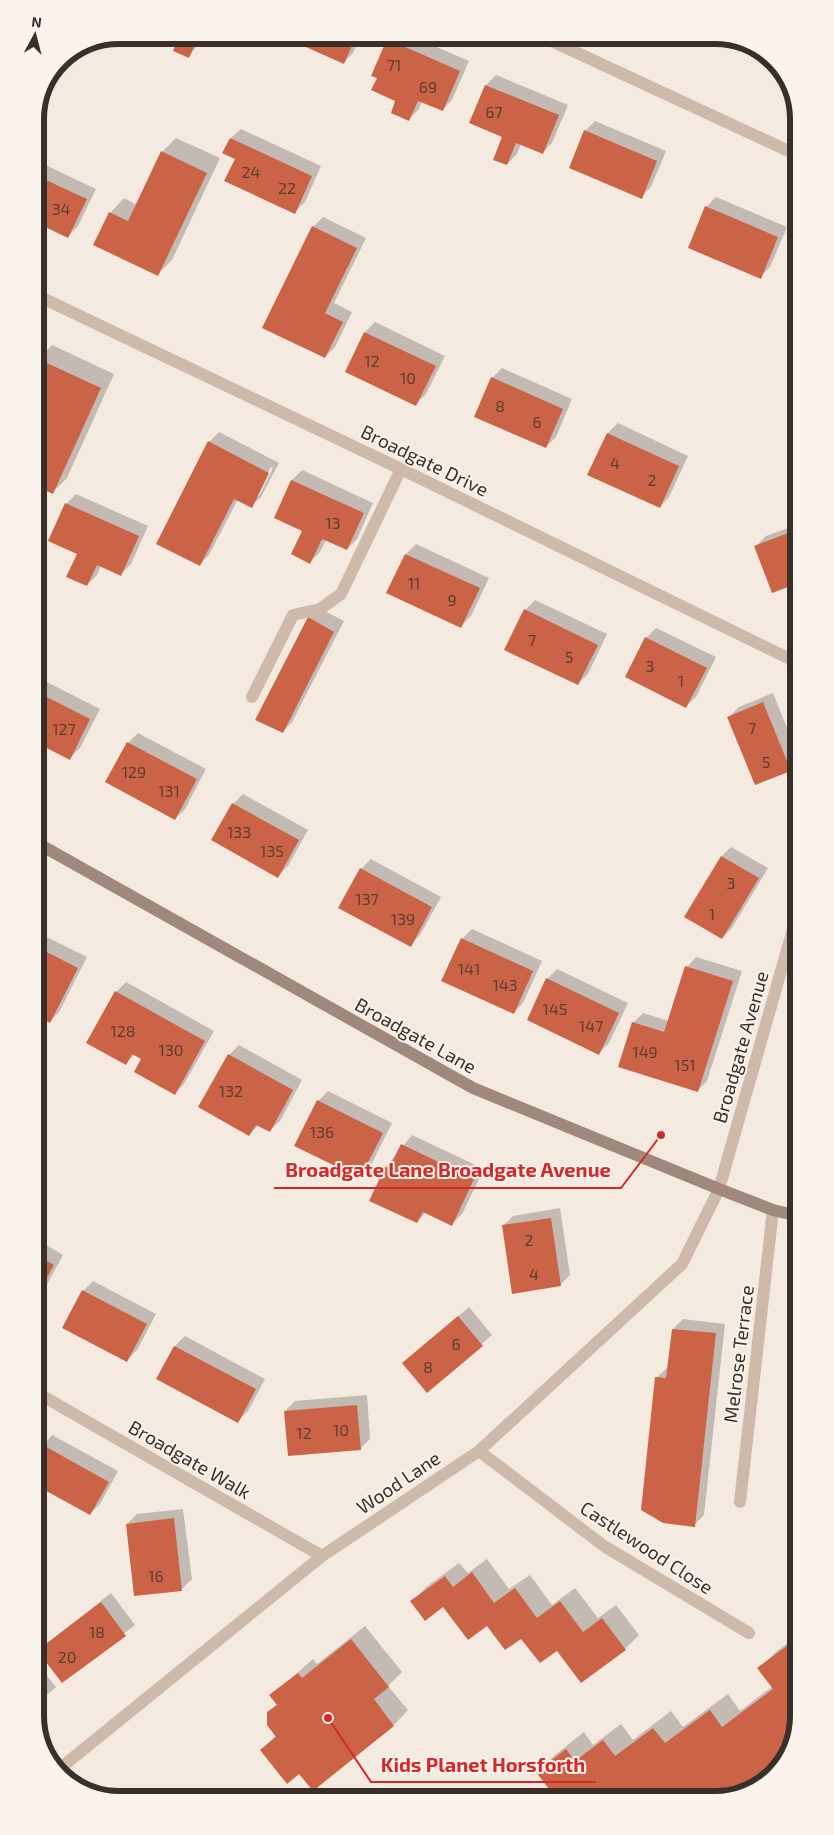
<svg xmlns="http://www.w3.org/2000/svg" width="834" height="1835" font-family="'Exo 2',sans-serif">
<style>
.shadow{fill:#0003;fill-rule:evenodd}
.building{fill:#cb6447}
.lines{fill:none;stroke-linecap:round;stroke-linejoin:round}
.lane{stroke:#cdbaab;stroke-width:12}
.street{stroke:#cdbaab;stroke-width:12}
.secondary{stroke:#a1887c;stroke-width:12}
.labels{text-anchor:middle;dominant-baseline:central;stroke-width:4;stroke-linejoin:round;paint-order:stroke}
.number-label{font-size:16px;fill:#5f3c31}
.street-label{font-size:19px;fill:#3b2f2a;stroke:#fbf4ed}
.rim{fill:none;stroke:#3b2f2a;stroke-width:6}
.leader{fill:none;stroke:#d62828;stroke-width:2}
.callout-dot{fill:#d62828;stroke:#fbf4ed;stroke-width:2}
.callout-label{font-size:20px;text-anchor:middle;font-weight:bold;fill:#d62828;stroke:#fbf4ed;stroke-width:4;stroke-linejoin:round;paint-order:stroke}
</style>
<rect width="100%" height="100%" fill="#f4eae0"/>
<path class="shadow" d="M389 38H416L469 61 452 100 442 110 422 101 419 109 409 119 378 77Z
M291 39H359L353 53 343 63Z
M179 40H202L189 56Z
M496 75 568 105 552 143 542 153 521 144 517 154 507 164 504 136 471 122 486 85Z
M595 121 666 151 651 187 641 197 585 131Z
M241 129 321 166 305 202 295 212 236 158 231 138Z
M176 138 220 158 172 260 158 274 110 213 124 198 137 205 162 152Z
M35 160 96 189 78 226 68 236 35 221Z
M716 197 787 227 770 267 760 277 706 207Z
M323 217 366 238 334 303 352 312 335 347 325 357 313 227Z
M375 322 445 356 426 394 416 404 346 371 365 332Z
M52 345 114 374 67 478 53 492 36 485V413L40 404 36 402V362Z
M502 368 572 399 556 437 546 447 492 378Z
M618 423 688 456 669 497 660 507 589 474 608 433Z
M219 432 279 463 261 497 251 506 238 499 209 555 199 565 209 442ZM271 467 273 468 259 496H256Z
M302 470 373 503 357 539 347 549 326 540 320 552 310 562 304 531 275 518 292 480Z
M76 494 148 526 131 564 121 574 101 566 97 575 87 585 66 504Z
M796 525V583L756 546 766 536Z
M416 544 489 578 471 616 461 626 406 554Z
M535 600 607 634 588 674 578 684 525 610Z
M319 608 344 621 292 722 282 732 309 618Z
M656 628 716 657 696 697 686 706 646 638Z
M37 677 100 709 80 748 70 758 37 742Z
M773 693 796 750V763L790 770 729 717 739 707Z
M138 733 206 769 185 809 175 819 107 782 128 743Z
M243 794 308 830 288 866 278 876 213 840 233 804Z
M731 847 768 868 732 928 722 938V856Z
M371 859 441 897 420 935 410 945 361 869Z
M472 929 542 961 523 1003 513 1013 462 939Z
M37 932 87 957 59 1012 49 1022 38 1015Z
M696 957 742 971 707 1081 697 1091 633 1023 643 1013 669 1021 687 967Z
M557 969 628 1003 609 1043 599 1053 547 979Z
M126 982 214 1031 184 1084 174 1094 143 1059 135 1054 126 1063 116 992Z
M239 1045 302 1080 280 1121 270 1130 259 1125 249 1134 229 1055Z
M328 1091 392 1123 370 1167 360 1177 318 1101Z
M412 1135 484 1169 462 1214 452 1224 426 1212 417 1222 386 1167Z
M560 1208 570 1275 560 1285 503 1226 513 1216Z
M38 1240 63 1255 45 1288 38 1294Z
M93 1281 156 1314 137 1350 127 1360 83 1291Z
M469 1307 492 1335 427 1391 404 1363Z
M683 1319 725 1324 704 1515 694 1525 657 1377 668 1367 673 1329Z
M185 1336 265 1379 248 1411 238 1421 158 1379 175 1346Z
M367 1395 370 1439 360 1449 285 1411 295 1401Z
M52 1435 118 1471 100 1504 90 1514 39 1485V1451Z
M798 1448V1507L789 1505Z
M183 1509 192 1579 182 1589 127 1524 137 1514Z
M487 1559 509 1589 530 1575 552 1605 575 1588 598 1618 616 1605 639 1635 625 1649H558L488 1624 444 1606 412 1602 426 1587 459 1563 468 1573Z
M111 1593 135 1625 62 1682 39 1650Z
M365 1626 402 1672 388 1686 408 1710 394 1725 313 1789 300 1772 261 1750 276 1735 269 1712 277 1704 271 1696 313 1659 317 1664Z
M799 1634V1717L782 1767 741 1795 710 1796 707 1792 701 1796H663L657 1789 648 1796H620L612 1786 598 1796 575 1797 568 1787 537 1772 555 1755 584 1732 593 1745 621 1724 633 1740 671 1711 683 1727 728 1694 740 1711 773 1686 759 1668 777 1651Z
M39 1666 56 1687 39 1702Z"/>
<path class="building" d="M707 35H721L750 46 747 53Z
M288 39H355L344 64Z
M387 39 460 71 443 111 418 101 409 121 391 113 395 101 371 90 377 78 371 76Z
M177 40H197L189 58 173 51Z
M485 85 559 115 543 154 516 143 507 165 493 160 502 137 469 123Z
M584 130 657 161 642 199 569 168Z
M230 138 312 176 295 214 224 181 235 159 222 153Z
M161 151 207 173 158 276 93 245 109 212 128 221Z
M35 175 87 199 68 238 35 222Z
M705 206 778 237 761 279 688 248Z
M312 226 357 248 325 313 343 322 325 358 262 328Z
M364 332 436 366 416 406 345 372Z
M36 358 101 388 53 494 36 486V410L39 404 36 403Z
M491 377 563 409 546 448 474 417Z
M607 433 679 466 660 508 587 475Z
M208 441 269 473 252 508 234 499 200 566 156 544Z
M291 480 364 513 347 550 322 539 310 564 291 554 302 531 274 518Z
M65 503 139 536 121 576 97 565 87 586 66 577 77 554 48 541Z
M796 530V584L772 593 754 546Z
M405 554 480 588 461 628 386 593Z
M524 609 598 645 578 685 504 650Z
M308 617 334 632 283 733 255 720Z
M645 637 707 668 686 708 625 677Z
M37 692 90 719 70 760 37 743Z
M763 702 791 771 755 785 727 717Z
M127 742 197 779 175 820 105 782Z
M232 803 299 840 278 878 211 840Z
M721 856 759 878 722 939 684 917Z
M360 868 432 907 411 947 338 908Z
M461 938 533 971 514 1014 441 981Z
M37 947 78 968 50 1023 38 1017Z
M685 966 733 981 698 1092 618 1067 632 1022 664 1032Z
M546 978 619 1013 599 1055 527 1020Z
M115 991 205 1041 175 1095 134 1072 141 1059 132 1054 126 1065 86 1043Z
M228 1054 293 1090 270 1132 256 1125 249 1136 198 1107Z
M317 1100 383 1133 360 1178 294 1146Z
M401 1144 474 1179 452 1226 423 1212 417 1223 369 1201 385 1167 389 1168Z
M551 1218 561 1286 512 1294 502 1225Z
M38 1256 54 1265 38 1293Z
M82 1290 147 1324 127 1362 62 1328Z
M458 1316 483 1346 427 1393 402 1363Z
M672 1329 716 1333 695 1527 663 1523 641 1510 655 1377 666 1378Z
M174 1346 256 1389 238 1423 156 1379Z
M357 1405 361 1450 288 1456 284 1411Z
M41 1444 109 1482 90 1515 39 1487V1448Z
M797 1447H798V1508L788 1506Z
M174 1518 182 1591 134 1596 126 1524Z
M472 1572 494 1603 515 1588 537 1618 560 1601 583 1632 602 1618 626 1650 581 1683 557 1651 540 1663 521 1639 505 1650 487 1626 468 1640 443 1607 425 1621 410 1601 445 1576 453 1587Z
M101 1602 126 1636 62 1683 39 1653V1649Z
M799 1637V1717L782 1767 743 1795 708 1796 707 1793 703 1796H662L657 1790 650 1796H619L612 1788 600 1796 573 1797 568 1789 558 1797H555L536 1772 566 1749 575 1761 603 1740 615 1756 653 1728 665 1743 710 1710 722 1727 773 1689 757 1668Z
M351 1639 389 1687 374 1699 394 1726 313 1791 299 1774 287 1784 260 1750 276 1737 267 1725V1712L277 1705 269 1695 298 1673 302 1678Z
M39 1689 47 1698 39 1704Z"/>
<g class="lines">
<path class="lane" d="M252 697 293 615 320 609 341 594 401 469"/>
<path class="street" d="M543 37 795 154
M36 295 401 469 796 662
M39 1394 322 1556
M479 1451 604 1546 749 1633
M740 1502 773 1210
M58 1770 322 1556 479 1451 682 1264 719 1189 797 915"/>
<path class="secondary" d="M37 843 473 1088 719 1189 773 1210 798 1216"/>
</g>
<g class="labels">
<g class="number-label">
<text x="394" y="64">71</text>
<text x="428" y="86">69</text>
<text x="494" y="111">67</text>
<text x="251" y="171">24</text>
<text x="287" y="187">22</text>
<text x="61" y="208">34</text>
<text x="372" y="360">12</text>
<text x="408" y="377">10</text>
<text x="500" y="405">8</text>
<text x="537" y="421">6</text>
<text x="615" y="462">4</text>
<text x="652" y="479">2</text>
<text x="333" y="522">13</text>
<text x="414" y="582">11</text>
<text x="452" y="599">9</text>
<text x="532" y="639">7</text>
<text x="569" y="656">5</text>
<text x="650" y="665">3</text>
<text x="681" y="680">1</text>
<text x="752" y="727">7</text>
<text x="64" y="728">127</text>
<text x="766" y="761">5</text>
<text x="134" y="771">129</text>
<text x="169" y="790">131</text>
<text x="239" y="831">133</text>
<text x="272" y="850">135</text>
<text x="731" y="882">3</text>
<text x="367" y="898">137</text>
<text x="712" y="913">1</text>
<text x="403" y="918">139</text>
<text x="469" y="968">141</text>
<text x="505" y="984">143</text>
<text x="555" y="1008">145</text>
<text x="591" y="1025">147</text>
<text x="123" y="1030">128</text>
<text x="171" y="1049">130</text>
<text x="645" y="1051">149</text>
<text x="685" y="1064">151</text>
<text x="231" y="1090">132</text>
<text x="322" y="1131">136</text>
<text x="529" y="1239">2</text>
<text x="534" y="1273">4</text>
<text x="456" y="1343">6</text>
<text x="428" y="1366">8</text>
<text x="341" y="1429">10</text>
<text x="304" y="1432">12</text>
<text x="156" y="1575">16</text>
<text x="97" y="1631">18</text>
<text x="67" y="1656">20</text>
</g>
<g class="street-label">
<text transform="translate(425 460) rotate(26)">Broadgate Drive</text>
<text transform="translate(416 1035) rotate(29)">Broadgate Lane</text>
<text transform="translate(740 1047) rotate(-74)">Broadgate Avenue</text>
<text transform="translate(738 1354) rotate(-83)">Melrose Terrace</text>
<text transform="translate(190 1459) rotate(30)">Broadgate Walk</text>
<text transform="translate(398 1482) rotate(-34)">Wood Lane</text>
<text transform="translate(647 1547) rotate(33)">Castlewood Close</text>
</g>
</g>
<path d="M0 0H834V1835H0ZM119 44H715A75 75 0 0 1 790 119V1716A75 75 0 0 1 715 1791H119A75 75 0 0 1 44 1716V119A75 75 0 0 1 119 44Z" fill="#fbf4ed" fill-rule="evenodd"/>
<path class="rim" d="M119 44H715A75 75 0 0 1 790 119V1716A75 75 0 0 1 715 1791H119A75 75 0 0 1 44 1716V119A75 75 0 0 1 119 44Z"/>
<path class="leader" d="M661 1135L621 1188H274M328 1718L371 1782H596"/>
<g class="callout-dot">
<circle cx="661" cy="1135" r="5"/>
<circle cx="328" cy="1718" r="5"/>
</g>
<g class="callout-label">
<text x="448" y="1177">Broadgate Lane Broadgate Avenue</text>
<text x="483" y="1772">Kids Planet Horsforth</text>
</g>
<g transform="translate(35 35) rotate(7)" stroke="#fbf4ed" stroke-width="4" paint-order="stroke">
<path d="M0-4L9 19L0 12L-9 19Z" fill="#3b2f2a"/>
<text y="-8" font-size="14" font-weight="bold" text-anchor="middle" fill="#3b2f2a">N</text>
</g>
</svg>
